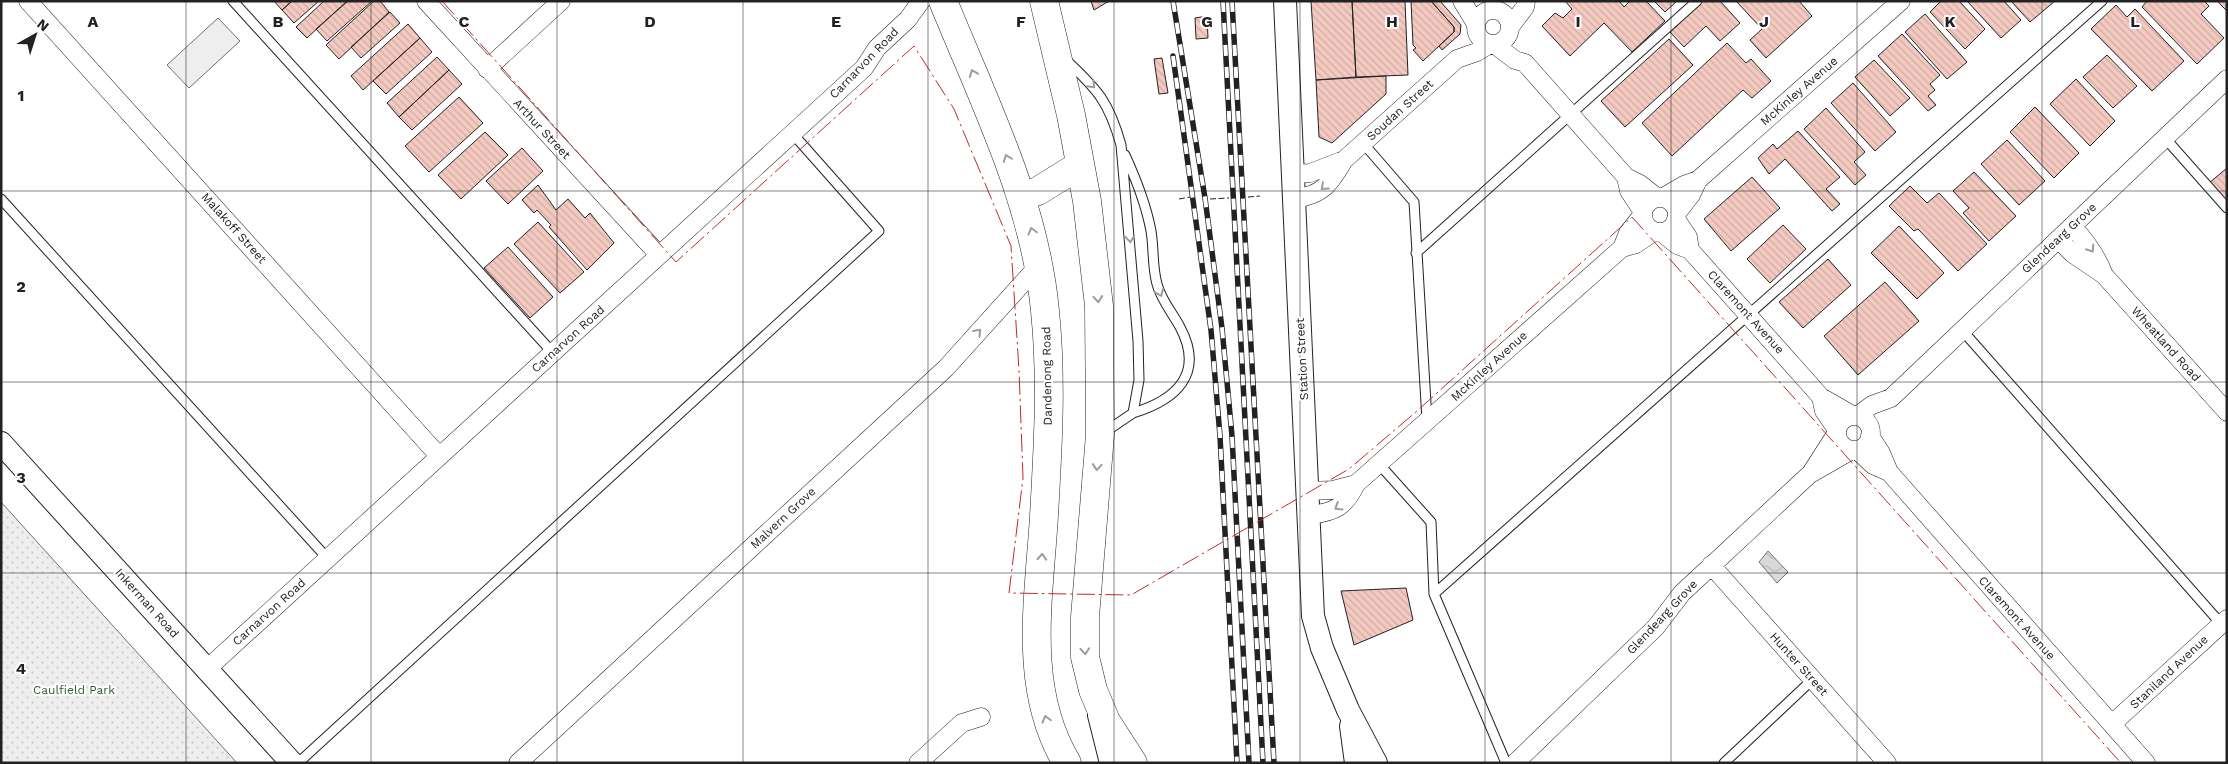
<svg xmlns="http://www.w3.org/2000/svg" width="2228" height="764" font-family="'Work Sans',sans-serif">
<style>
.green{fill:#eee;stroke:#6f6f6f}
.park{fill:url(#park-dots);stroke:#6f6f6f}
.water{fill:url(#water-waves);stroke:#6f6f6f}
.building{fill:url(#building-back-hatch);stroke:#222}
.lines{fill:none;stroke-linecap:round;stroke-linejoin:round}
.service-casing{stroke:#222;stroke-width:11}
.minor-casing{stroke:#222;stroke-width:19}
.tertiary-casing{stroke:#222;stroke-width:24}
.trunk-casing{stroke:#222;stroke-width:29}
.service{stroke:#fff;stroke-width:9}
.minor{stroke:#fff;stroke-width:18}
.tertiary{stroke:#fff;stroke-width:22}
.trunk{stroke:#fff;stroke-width:28}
.rail-casing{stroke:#222;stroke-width:5.5}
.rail{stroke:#fff;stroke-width:4;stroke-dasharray:11;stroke-linecap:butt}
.fence{stroke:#222;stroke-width:1;stroke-dasharray:6 2.5;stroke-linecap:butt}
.power{stroke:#c62828;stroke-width:1;stroke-dasharray:18 4 2.5 4;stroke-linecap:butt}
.oneway{stroke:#9c9c9c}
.grid{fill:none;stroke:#222;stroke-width:1;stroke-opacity:0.55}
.labels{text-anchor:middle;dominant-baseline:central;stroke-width:4;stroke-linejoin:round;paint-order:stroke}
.street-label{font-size:12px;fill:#222;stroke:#fff}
.park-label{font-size:12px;fill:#2f5e38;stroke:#fff}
.grid-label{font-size:16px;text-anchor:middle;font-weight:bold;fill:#222;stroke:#fff;stroke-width:4;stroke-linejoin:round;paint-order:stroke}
</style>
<defs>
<pattern id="park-dots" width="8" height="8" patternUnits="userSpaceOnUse" patternTransform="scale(1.25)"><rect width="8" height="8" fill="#eee"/><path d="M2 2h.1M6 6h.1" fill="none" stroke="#ccc" stroke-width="1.8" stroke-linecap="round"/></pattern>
<pattern id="water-waves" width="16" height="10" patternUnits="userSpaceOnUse" patternTransform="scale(1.25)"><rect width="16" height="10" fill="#d9d9d9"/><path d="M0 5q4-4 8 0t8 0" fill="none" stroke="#bababa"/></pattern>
<pattern id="building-back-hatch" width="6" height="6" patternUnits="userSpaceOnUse" patternTransform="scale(1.25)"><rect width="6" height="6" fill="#f3c9c0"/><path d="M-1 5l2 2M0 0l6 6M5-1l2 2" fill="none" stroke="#d0aca5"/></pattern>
</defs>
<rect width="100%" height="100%" fill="#fff"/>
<path class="green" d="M218 18 240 41 189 88 167 65Z"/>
<path class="park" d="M1 502 237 763H1Z"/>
<path class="water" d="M1768 551 1788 572 1777 583 1759 562Z"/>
<path class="building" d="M274 1H292L282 10Z
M292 1H319L294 23 282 10Z
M324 1H347L307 38 296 27Z
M348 1H372L327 41 316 29Z
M374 1H380L389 12 339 59 326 45Z
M1091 1H1109L1094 10Z
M1311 1H1352L1356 77 1316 80Z
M1352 1H1405L1408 75 1356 77Z
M1411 1H1431L1454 27V32L1423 61 1413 50 1416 48 1413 45Z
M1431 1H1440L1461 25 1460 34 1442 50 1439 46 1454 32V27Z
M1565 1H1619L1624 7 1630 1H1646L1665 21 1632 52 1604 23 1570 56 1542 26 1555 13 1563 18 1572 9Z
M1654 1H1677L1665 12Z
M1703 1H1720L1740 23 1720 41 1706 26 1684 47 1670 32Z
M1736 1H1799L1812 16 1766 58 1750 40 1762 29Z
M1941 1H1959L1985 29 1965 49 1930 12Z
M1967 1H2004L2021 20 2001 38Z
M2011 1H2055L2030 22Z
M2147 1H2204L2209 6 2201 14 2224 38 2197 64 2142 7Z
M2217 1H2227V11Z
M2116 5 2127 17 2135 9 2184 61 2152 91 2091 29Z
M390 12 400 23 361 58 351 47Z
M1925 14 1967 62 1947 79 1905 32Z
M1201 17H1207L1208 38 1196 39 1195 18Z
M408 24 420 38 363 90 351 76Z
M1902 34 1940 75 1930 84 1935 90 1928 96 1936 105 1928 111 1878 56Z
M420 38 432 52 386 94 373 81Z
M1669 39 1693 65 1625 127 1601 101Z
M1727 43 1746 63 1751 59 1771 81 1752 98 1743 90 1672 156 1642 123Z
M2107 55 2137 86 2113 108 2083 77Z
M437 57 449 70 399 117 387 103Z
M1162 58 1168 93 1159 94 1154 59Z
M1874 60 1910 98 1890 116 1855 77Z
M449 70 462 84 412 130 399 117Z
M1386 76V94L1332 143 1319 137 1316 80Z
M2076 79 2115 121 2090 146 2050 104Z
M1853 83 1896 132 1875 151 1831 103Z
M459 97 483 123 429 172 405 146Z
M2035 107 2079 153 2054 178 2010 132Z
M1826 108 1865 152 1854 162 1866 175 1855 185 1804 129Z
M1798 131 1840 177 1826 189 1840 204 1832 211 1785 159 1769 174 1758 158 1773 144 1777 149Z
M485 132 508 155 461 199 438 175Z
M2007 140 2045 181 2019 205 1981 164Z
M522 148 543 171 508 204 486 181Z
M2227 168V203L2209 183Z
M1974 172 2016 216 1989 241 1963 213 1969 208 1953 191Z
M1752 177 1780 208 1731 251 1704 219Z
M538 185 556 210 568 199 585 218 590 213 614 243 587 270 549 227 551 225 537 210 534 213 522 200Z
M1910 186 1927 203 1939 193 1987 244 1958 271 1918 229 1914 231 1889 206Z
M538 222 584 272 560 293 514 244Z
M1783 225 1806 249 1770 283 1747 259Z
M1899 226 1944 273 1917 299 1871 253Z
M508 247 553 297 530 318 484 268Z
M1828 259 1851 285 1803 328 1779 302Z
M1885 282 1919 321 1858 375 1824 336Z
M1406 588 1413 620 1354 645 1341 591Z"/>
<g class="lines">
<g class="service-casing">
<path id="service" d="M233 1 553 353
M1066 60C1098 90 1109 102 1121 145L1138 341 1139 380 1133 413 1105 432
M2165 138 2227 208
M1363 143 1414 202 1427 420
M1125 155C1136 179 1146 204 1151 231 1154 248 1152 266 1157 284 1161 300 1172 312 1180 327 1205 374 1176 400 1133 413
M1 199 328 559
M1416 253 1697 1
M1962 330 2223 626
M1379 464 1431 522 1434 594 1506 763
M1434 594 2102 1
M298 763 879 231 793 134
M1724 763 1812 680"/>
</g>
<g class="minor-casing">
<path id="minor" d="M28 1 439 456
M426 1 659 255
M1462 1 1476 24
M1476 27a17 17 0 1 1 34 0a17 17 0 1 1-34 0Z
M1510 27 1525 7 1526 1
M1494 44 1515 60 1525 63 1626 177 1640 184 1658 198
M487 69 561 1
M1294 174 1310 173 1344 160
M1626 177 1629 191 1643 212
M1662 198 1684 185 1698 180 1901 1
M1643 215a17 17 0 1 1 34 0a17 17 0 1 1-34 0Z
M1294 199C1323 195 1330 184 1344 160L1457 59 1477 52 1490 44
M1677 213 1691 195 1698 180
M1676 219 1688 237 1690 250
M2072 226C2086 241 2097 256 2104 275
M1661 232 1677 245 1690 250 1821 397 1854 416
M2058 239 2073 254 2104 275 2227 412
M1622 248 1628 233 1643 214
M1821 397 1824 411 1837 430
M1857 416 1872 405 1891 398 2227 79
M1837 433a17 17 0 1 1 34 0a17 17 0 1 1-34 0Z
M1870 436 1881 453 1889 472 2146 763
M1857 450 1873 465 1889 472
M1812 473 1852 450
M1308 491 1333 490 1356 484
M1310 515C1335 512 1345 507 1356 484L1622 248 1636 244 1655 231
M1711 565 1887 763
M207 669 864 68 877 48 908 19 921 1
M2112 724 2227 619
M518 763 946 368 1039 265
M918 763 962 723 981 717
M1515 763 1656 627 1682 593 1811 473 1836 434"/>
</g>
<g class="tertiary-casing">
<path id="tertiary" d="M1285 1 1313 616 1322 648 1348 710 1376 763
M1 443 292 763
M1099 715 1111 763
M1351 726 1356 763"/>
</g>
<g class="trunk-casing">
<path id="trunk" d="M943 1C984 102 1035 202 1045 311 1052 379 1048 447 1044 516 1039 599 1022 688 1067 763
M1044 1 1071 115 1087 201 1099 306 1100 435 1085 617V657L1093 690 1106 721 1133 763
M1022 197 1038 191 1080 165"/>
</g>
<use href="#service" class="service"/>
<use href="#minor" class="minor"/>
<use href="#tertiary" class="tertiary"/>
<use href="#trunk" class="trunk"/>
<g class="rail-casing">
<path id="rail" d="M1173 1 1205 198 1222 328 1232 436 1249 763
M1223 1 1263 763
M1232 1 1274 763
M1173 56 1211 330 1220 436 1237 763"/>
</g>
<use href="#rail" class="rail"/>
<path class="fence" d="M1248 197 1260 196
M1179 199 1190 197
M1210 199 1229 198"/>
<path class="power" d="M442 1 676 262 914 46 954 109 1011 246 1019 370 1023 478 1009 593 1131 595 1349 469 1417 411 1632 217 2121 763"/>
</g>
<defs><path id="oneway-chevron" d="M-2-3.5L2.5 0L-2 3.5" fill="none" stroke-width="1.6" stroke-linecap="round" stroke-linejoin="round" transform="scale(1.25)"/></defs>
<g class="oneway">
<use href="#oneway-chevron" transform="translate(973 73) rotate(-112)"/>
<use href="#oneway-chevron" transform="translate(1092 85) rotate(45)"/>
<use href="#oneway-chevron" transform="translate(1007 158) rotate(-111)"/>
<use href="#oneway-chevron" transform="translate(1324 187) rotate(138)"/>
<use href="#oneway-chevron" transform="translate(1032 231) rotate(-105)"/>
<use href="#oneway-chevron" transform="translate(1130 239) rotate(85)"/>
<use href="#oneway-chevron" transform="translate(2091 249) rotate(57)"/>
<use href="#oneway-chevron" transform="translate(1160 293) rotate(67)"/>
<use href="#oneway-chevron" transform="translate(1098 299) rotate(85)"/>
<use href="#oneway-chevron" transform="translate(978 332) rotate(-48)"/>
<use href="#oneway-chevron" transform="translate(1097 467) rotate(95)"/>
<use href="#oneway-chevron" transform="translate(1338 507) rotate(148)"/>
<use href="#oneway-chevron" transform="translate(1042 557) rotate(-87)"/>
<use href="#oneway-chevron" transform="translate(1085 651) rotate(86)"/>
<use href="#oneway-chevron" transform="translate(1046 719) rotate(-106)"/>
</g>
<path class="grid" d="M186 1V763M371 1V763M557 1V763M743 1V763M928 1V763M1114 1V763M1300 1V763M1485 1V763M1671 1V763M1857 1V763M2042 1V763M1 191H2227M1 382H2227M1 573H2227"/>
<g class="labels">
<g class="street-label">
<text transform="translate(864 63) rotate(-46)">Carnarvon Road</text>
<text transform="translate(1799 91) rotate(-41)">McKinley Avenue</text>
<text transform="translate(1400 110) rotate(-42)">Soudan Street</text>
<text transform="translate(542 129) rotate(47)">Arthur Street</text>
<text transform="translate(234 228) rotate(48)">Malakoff Street</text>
<text transform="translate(2059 238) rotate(-43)">Glendearg Grove</text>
<text transform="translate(1746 312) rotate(48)">Claremont Avenue</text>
<text transform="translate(568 339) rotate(-42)">Carnarvon Road</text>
<text transform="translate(2166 344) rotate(48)">Wheatland Road</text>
<text transform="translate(1302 359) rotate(-93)">Station Street</text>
<text transform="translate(1489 366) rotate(-42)">McKinley Avenue</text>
<text transform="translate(1047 376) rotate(-91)">Dandenong Road</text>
<text transform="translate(783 518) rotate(-43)">Malvern Grove</text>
<text transform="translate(147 603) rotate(48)">Inkerman Road</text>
<text transform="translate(269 612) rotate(-42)">Carnarvon Road</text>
<text transform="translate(1662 617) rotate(-47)">Glendearg Grove</text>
<text transform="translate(2017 618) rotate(48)">Claremont Avenue</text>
<text transform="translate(1799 664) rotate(48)">Hunter Street</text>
<text transform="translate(2169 672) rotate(-43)">Staniland Avenue</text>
</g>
<g class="park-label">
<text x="74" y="690">Caulfield Park</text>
</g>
</g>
<g class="grid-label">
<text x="93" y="27">A</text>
<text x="278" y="27">B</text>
<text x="464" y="27">C</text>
<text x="650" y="27">D</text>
<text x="836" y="27">E</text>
<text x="1021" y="27">F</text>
<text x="1207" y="27">G</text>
<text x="1392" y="27">H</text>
<text x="1578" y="27">I</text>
<text x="1764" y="27">J</text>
<text x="1950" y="27">K</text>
<text x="2135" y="27">L</text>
<text x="21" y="101">1</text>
<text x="21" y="292">2</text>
<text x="21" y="483">3</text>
<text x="21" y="674">4</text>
</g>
<rect width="2228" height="764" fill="none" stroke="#222222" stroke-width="5"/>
<g transform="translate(35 35) rotate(39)" stroke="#ffffff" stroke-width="4" paint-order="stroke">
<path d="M0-4L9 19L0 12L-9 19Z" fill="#222222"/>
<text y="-8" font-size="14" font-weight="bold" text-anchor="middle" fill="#222222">N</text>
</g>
</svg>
